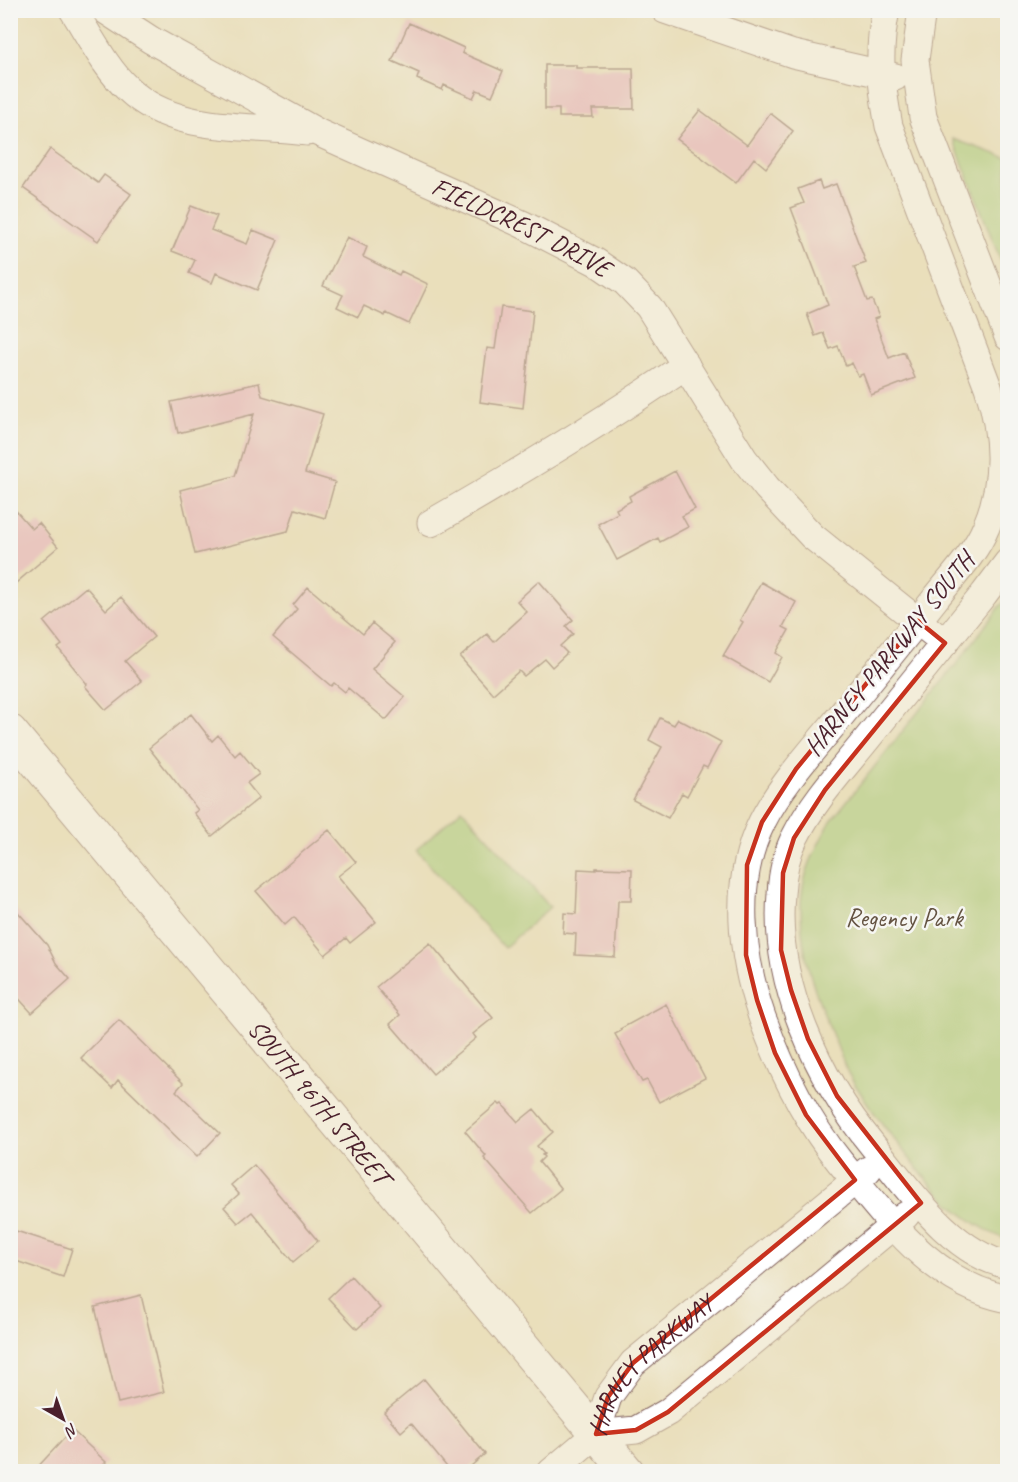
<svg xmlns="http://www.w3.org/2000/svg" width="1018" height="1482" font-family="Caveat,sans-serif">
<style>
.green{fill:#a1cb77;stroke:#767551;stroke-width:1.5}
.building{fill:#e8a8c1}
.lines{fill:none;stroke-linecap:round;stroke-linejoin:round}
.street-casing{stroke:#82625d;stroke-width:29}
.secondary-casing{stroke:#82625d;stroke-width:35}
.street{stroke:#fff;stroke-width:27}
.secondary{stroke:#fff;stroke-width:33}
.marked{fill:none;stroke:#c8321e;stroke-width:4.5;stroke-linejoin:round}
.labels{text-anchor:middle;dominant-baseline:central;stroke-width:5;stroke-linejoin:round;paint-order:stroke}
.street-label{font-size:26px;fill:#4a1f2b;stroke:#f6f6f2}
.park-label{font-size:26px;fill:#645342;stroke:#f6f6f2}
</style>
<rect width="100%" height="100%" fill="#f6f6f2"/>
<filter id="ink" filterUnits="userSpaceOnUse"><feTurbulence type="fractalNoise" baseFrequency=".0167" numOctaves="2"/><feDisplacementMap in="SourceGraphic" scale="12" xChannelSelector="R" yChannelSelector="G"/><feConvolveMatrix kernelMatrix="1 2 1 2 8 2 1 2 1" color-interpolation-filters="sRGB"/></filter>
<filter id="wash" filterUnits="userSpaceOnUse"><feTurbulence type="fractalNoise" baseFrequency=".008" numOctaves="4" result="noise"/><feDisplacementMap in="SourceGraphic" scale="24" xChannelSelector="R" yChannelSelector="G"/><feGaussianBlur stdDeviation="1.35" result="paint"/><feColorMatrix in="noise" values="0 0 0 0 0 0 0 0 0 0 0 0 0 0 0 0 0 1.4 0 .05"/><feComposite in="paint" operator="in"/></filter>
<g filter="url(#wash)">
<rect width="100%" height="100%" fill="#eadfbb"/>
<path class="green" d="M953 139 1007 158V277Z
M1007 597V1240C960 1221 932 1188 902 1149 883 1126 865 1101 849 1075 843 1065 840 1052 835 1041 816 996 800 956 801 906 801 875 816 847 831 821L958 662Z
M462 809 550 907 504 948 416 850Z"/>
<g id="blocks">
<path class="building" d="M409 23 464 48 462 53 503 71 492 96 477 90 473 98 444 85 442 90 417 79 419 73 392 61Z
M545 65H576V68H633L634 109H592L593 117H559V109H545Z
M700 110 747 145 770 113 793 131 766 168 754 158 736 183 677 139Z
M50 149 98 183 104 175 131 194 98 241 23 188Z
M819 181 822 189 836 184 866 263 854 267 867 301 872 300 879 317 874 319 889 358 904 352 915 378 871 395 863 374 858 376 852 363 846 366 838 346 830 349 823 333 815 336 807 314 828 305 791 208 804 203 798 189Z
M191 206 217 216 211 230 247 244 253 230 278 240 257 290 216 273 212 283 189 273 195 260 172 251Z
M347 237 367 247 363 257 399 275 401 271 428 284 409 324 386 313 385 316 364 306 358 317 337 307 343 295 323 286Z
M501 307 533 311 523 408 480 402 487 348 495 349Z
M259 383 262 396 323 414 305 473 335 482 325 518 295 509 288 531 195 554 180 490 235 476 254 414 178 433 171 402Z
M675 471 695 509 682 516 688 527 660 542 658 538 617 560 598 524 618 513 616 509 631 501 629 496Z
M10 504 32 529 39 523 58 547 10 588Z
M539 581 573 620 566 626 573 634 560 646 567 653 552 667 545 659 524 676 519 671 493 694 460 657 487 634 494 642 527 612 517 601Z
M761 582 796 602 783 627 789 630 776 653 782 657 768 682 723 656 743 622 740 620Z
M86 587 106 610 121 597 154 637 125 661 142 681 106 710 85 686 87 684 58 648 62 645 44 622Z
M308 587 363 634 372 623 395 642 372 669 405 697 386 720 348 688 345 692 334 683 331 686 273 637 297 609 293 605Z
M191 714 212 741 218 735 235 756 240 751 259 774 247 783 259 798 212 836 194 813 198 810 149 748Z
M660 718 674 725 678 719 721 742 707 768 703 766 687 796 682 793 668 818 633 800 662 747 649 740Z
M329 830 356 862 338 876 376 922 350 943 346 938 325 955 294 917 285 925 256 891Z
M596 868 632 869 631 901H618L615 957 575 955 576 934 563 933 564 913 576 914 578 869 596 870Z
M10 903 47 945 56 963 70 979 32 1013 10 989Z
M430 943 493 1018 473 1034 476 1038 433 1074 390 1024 400 1015 376 987Z
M666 1004 705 1078 659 1102 647 1080 642 1082 615 1034 621 1031 620 1029Z
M119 1020 183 1083 176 1091 220 1133 197 1157 118 1080 112 1088 81 1058Z
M498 1103 500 1105 502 1104 518 1122 534 1109 553 1132 537 1146 544 1154 542 1155 544 1157 539 1162 561 1189 532 1213 484 1158 486 1156 465 1131Z
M254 1165 318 1241 293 1262 252 1212 238 1223 224 1207 239 1194 231 1185Z
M16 1231 72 1249 63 1277 10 1259V1248Z
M351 1276 380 1308 357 1329 328 1298Z
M141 1295 164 1392 118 1403 95 1307Z
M424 1379 485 1454 464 1472H451L411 1423 401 1432 384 1412Z
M72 1430 106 1462 97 1472H33Z"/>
</g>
</g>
<g filter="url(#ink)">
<use href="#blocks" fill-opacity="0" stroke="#82625d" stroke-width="1.5"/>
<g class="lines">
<g class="street-casing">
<g id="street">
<path d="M73 10C89 35 106 69 128 89 175 134 247 124 307 132"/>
<path id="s1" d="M105 10 151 40 319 133 522 224 596 262 625 282 649 307 744 459 767 488 812 536 945 643"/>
<path d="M665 10 793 54 895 77"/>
<path d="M886 10C877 53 881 83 889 126L988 387C1003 433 1006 481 986 527 975 554 952 577 935 599 902 641 868 682 834 724 809 754 779 788 762 822 732 882 741 956 762 1017 781 1069 805 1119 840 1162 886 1217 933 1285 1008 1299"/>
<path d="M922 10 915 60 923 117 1008 337"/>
<path d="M431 523C518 473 603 422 686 365"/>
<path d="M1008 562 984 594C945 642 906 690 867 739 842 770 813 801 795 837 786 854 782 875 781 894 773 983 818 1079 874 1147 908 1188 952 1254 1008 1265"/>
<path id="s2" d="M596 1434 608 1397 633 1363 868 1170"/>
<path d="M596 1434 636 1430 668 1412 906 1215"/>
<path d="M551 1472 596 1434"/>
</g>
</g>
<g class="secondary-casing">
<g id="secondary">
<path id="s3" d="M10 731 628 1472"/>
</g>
</g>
<use href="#street" class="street"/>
<use href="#secondary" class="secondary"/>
</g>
</g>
<path d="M0 0H1018V1482H0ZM918 621 945 643 825 790 794 838 783 873 781 950 791 990 808 1039 837 1096 921 1203 668 1412 636 1430 596 1434 608 1397 633 1363 855 1180 806 1115 775 1053 757 1000 746 955 747 865 762 822 796 769Z" fill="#eadfbb" fill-opacity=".55" fill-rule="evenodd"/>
<path class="marked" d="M918 621 945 643 825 790 794 838 783 873 781 950 791 990 808 1039 837 1096 921 1203 668 1412 636 1430 596 1434 608 1397 633 1363 855 1180 806 1115 775 1053 757 1000 746 955 747 865 762 822 796 769Z"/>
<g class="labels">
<g class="street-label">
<text stroke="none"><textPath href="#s1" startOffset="470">FIELDCREST DRIVE</textPath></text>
<text transform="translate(889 654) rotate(-51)">HARNEY PARKWAY SOUTH</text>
<text stroke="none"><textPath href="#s3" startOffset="483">SOUTH 96TH STREET</textPath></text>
<text stroke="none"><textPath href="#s2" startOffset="90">HARNEY PARKWAY</textPath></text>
</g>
<g class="park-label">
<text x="904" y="917">Regency Park</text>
</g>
</g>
<rect width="1018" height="1482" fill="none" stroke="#f6f6f2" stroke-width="36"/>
<g transform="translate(63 1419) rotate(140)" stroke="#f6f6f2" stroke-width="4.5" paint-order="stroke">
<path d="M0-4.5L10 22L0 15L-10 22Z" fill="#4a1f2b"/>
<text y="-9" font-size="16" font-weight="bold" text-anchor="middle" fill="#4a1f2b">N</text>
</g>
</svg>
